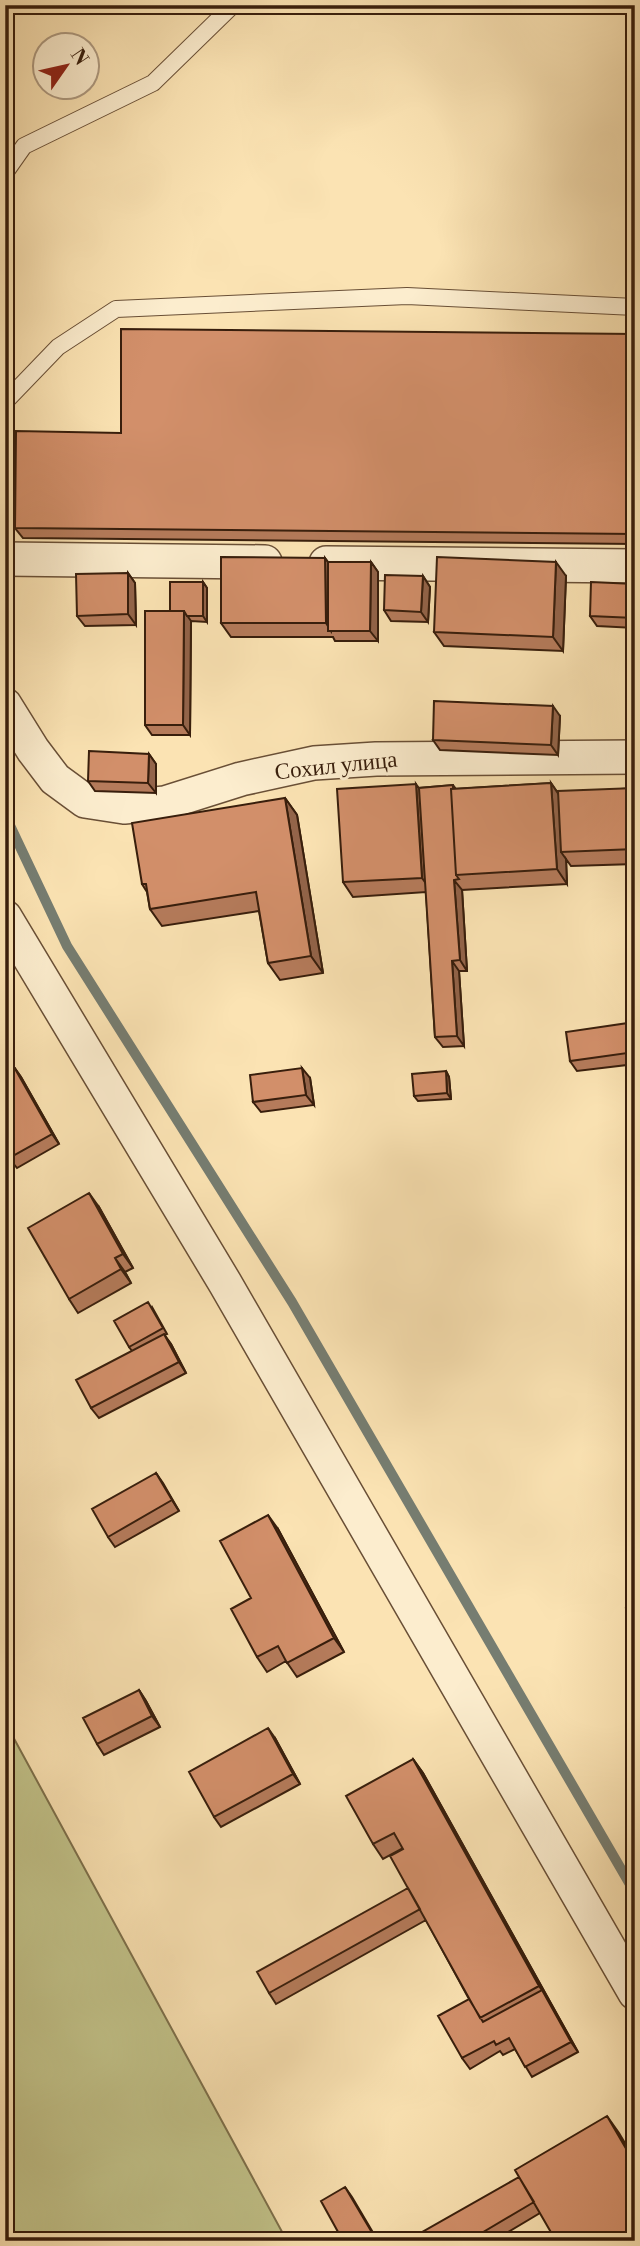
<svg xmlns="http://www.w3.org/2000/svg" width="640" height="2246" font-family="'Libre Bodoni',serif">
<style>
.green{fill:#c2c38a;stroke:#7d704b;stroke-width:2}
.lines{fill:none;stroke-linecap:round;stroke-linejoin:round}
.stream{stroke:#767d71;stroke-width:10}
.lane-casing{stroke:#694f36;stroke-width:18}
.street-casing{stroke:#694f36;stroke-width:36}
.lane{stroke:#fcedce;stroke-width:16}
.street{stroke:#fcedce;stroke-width:33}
.wall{fill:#b57b5b;stroke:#381e0c;stroke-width:2}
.shaded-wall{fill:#93644a;stroke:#381e0c;stroke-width:2}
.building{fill:#d28f6a;stroke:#381e0c;stroke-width:2}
.labels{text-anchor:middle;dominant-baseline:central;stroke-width:6;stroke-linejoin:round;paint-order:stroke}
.street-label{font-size:23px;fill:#381e0c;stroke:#fcedce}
</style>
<rect width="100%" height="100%" fill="#fbe3b3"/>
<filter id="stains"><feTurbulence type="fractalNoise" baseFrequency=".00286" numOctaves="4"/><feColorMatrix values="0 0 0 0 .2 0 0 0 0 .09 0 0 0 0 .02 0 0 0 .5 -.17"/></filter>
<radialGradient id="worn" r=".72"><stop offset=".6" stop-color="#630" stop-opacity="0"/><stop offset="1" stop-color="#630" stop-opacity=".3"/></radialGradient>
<path class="green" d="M5 1722 287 2241H5Z"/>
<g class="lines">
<path class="stream" d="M5 815 67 946 292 1302 635 1893"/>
<g class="lane-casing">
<path id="lane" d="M5 173 24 146 153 83 233 5
M5 402 58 347 116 309 407 296 635 307"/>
</g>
<g class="street-casing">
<path id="street" d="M5 559 265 562
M326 563 635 566
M5 705 33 750 55 779 85 801 124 807 165 803 241 779 314 763 376 759 635 757
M5 917 225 1283 635 1993"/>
</g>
<use href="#lane" class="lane"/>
<use href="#street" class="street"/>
</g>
<path class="wall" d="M635 334V544L23 538 15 528 121 433Z
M325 558 328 562H371L378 572V641H335L333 637H231L221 623Z
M128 573 135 583 136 625 85 626 77 616Z
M423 576 430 587 428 622 391 621 384 610Z
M566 576 563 651 444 646 434 632Z
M203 582 207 588V622L191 621 190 735H152L145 725 170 611Z
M635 584V628L597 626 590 616Z
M560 716 558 755 440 750 433 740Z
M149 754 156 764V793L95 791 88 781Z
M551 783 558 793 635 788V864L571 866 566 859 567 884 462 890 467 971H459L464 1046 443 1047 435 1037 426 892 353 897 343 882 419 788 453 785 456 789Z
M285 798 297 815 323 973 280 980 268 963 259 911 162 926 150 909 147 892 142 884Z
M635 1022V1064L577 1071 570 1061Z
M14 1067 21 1077 59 1144 17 1168 9 1158Z
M446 1071 449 1077 451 1099 418 1101 414 1096Z
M310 1078 314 1105 261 1112 253 1102Z
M99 1207 133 1268 125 1272 131 1283 78 1313 69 1299Z
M152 1307 167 1334 164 1335 171 1344 186 1373 99 1418 91 1408 132 1351 129 1347Z
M156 1473 179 1511 115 1547 108 1537Z
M278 1529 344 1652 297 1677 286 1661 267 1672 257 1657 251 1598Z
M139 1690 146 1701 160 1727 104 1755 97 1744Z
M275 1738 300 1784 221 1827 214 1817Z
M413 1759 423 1773 578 2052 532 2077 515 2049 503 2055 500 2051 470 2069 462 2058 469 1999 426 1920 276 2004 269 1993 408 1888 403 1848 383 1859 373 1844Z
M619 2133 540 2213 493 2241H411Z"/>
<path class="shaded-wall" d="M325 558 335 572 331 631 326 623Z
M371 562 378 572V641L370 631Z
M556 562 566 576 563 651 553 637Z
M128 573 135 583 136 625 128 614Z
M423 576 430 587 428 622 421 612Z
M203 582 207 588V622L203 616Z
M184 611 191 621 190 735 183 725Z
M553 706 560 716 558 755 551 745Z
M149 754 156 764V793L148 783Z
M551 783 561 798V852L566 859 567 884 557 869Z
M416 784 426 798 432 892 422 878Z
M285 798 297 815 323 973 311 956Z
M454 880 462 890 467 971 460 960Z
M452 961 459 971 464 1046 457 1036Z
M14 1067 21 1077 59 1144 52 1134Z
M302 1068 310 1078 314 1105 306 1095Z
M446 1071 449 1077 451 1099 447 1093Z
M89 1193 99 1207 133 1268 123 1254Z
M115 1258 125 1272 131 1283 121 1269Z
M164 1334 171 1344 186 1373 179 1362Z
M156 1473 163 1483 179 1511 172 1500Z
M268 1515 278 1529 344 1652 334 1638Z
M139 1690 146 1701 160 1727 152 1716Z
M268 1728 275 1738 300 1784 293 1774Z
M413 1759 423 1773 549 2000 539 1986Z
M542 1990 549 2000 578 2052 571 2042Z
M607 2116 619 2133 635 2160V2164Z
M345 2187 352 2197 378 2241H377Z"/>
<path class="building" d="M121 329 635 334V534L15 528 16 431 121 433Z
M221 557 325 558 326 623H221Z
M437 557 556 562 553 637 434 632Z
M328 562H371L370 631H328Z
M128 573V614L77 616 76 574Z
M385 575 423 576 421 612 384 610Z
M170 582H203V616H187L184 611H170Z
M591 582 635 584V618L590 616Z
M145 611H184L183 725H145Z
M434 701 553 706 551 745 433 740Z
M89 751 149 754 148 783 88 781Z
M551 783 557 869 456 875 451 789Z
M416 784 422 878 343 882 337 789Z
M453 785V789H451L456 875 459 879 454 880 460 960 452 961 457 1036 435 1037 419 788Z
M635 788V849L561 852 558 791Z
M285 798 311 956 268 963 256 892 150 909 146 884H142L132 823Z
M635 1022V1052L570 1061 566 1032Z
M14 1067 52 1134 9 1158 5 1150V1072Z
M302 1068 306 1095 253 1102 250 1075Z
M446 1071 447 1093 414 1096 412 1074Z
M89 1193 123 1254 115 1258 121 1269 69 1299 28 1228Z
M148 1302 163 1328 129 1347 114 1321Z
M164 1334 179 1362 91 1408 76 1380Z
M156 1473 172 1500 108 1537 92 1509Z
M268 1515 334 1638 287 1663 278 1646 257 1657 231 1609 251 1598 220 1541Z
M635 1602V1622L626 1608Z
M139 1690 152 1716 97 1744 83 1718Z
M268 1728 293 1774 214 1817 189 1772Z
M413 1759 539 1986 480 2018 390 1856 403 1849 394 1833 373 1844 346 1796Z
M408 1888 420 1909 269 1993 257 1972Z
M542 1990 571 2042 525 2067 509 2038 496 2045 494 2041 462 2058 438 2016 469 1999 483 2022Z
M607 2116 635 2164V2241H556L515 2170Z
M519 2177 534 2202 468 2241H411L410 2239Z
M345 2187 377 2241H343L321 2201Z"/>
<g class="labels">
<g class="street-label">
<text transform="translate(336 766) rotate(-6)">Сохил улица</text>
</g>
</g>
<rect width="640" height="2246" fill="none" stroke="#fbe3b3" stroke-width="28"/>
<rect x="7" y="7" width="626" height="2232" fill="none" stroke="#381e0c" stroke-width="3.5"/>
<rect x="14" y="14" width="612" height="2218" fill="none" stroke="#381e0c" stroke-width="2"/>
<g transform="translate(66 66) rotate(56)"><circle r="33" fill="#fcedce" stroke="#ae9a80" stroke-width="2"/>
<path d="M0-5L12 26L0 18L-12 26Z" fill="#8f2418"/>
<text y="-10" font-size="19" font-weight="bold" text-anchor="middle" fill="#381e0c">N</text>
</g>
<rect width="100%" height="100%" filter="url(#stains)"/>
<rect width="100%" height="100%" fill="url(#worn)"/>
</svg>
